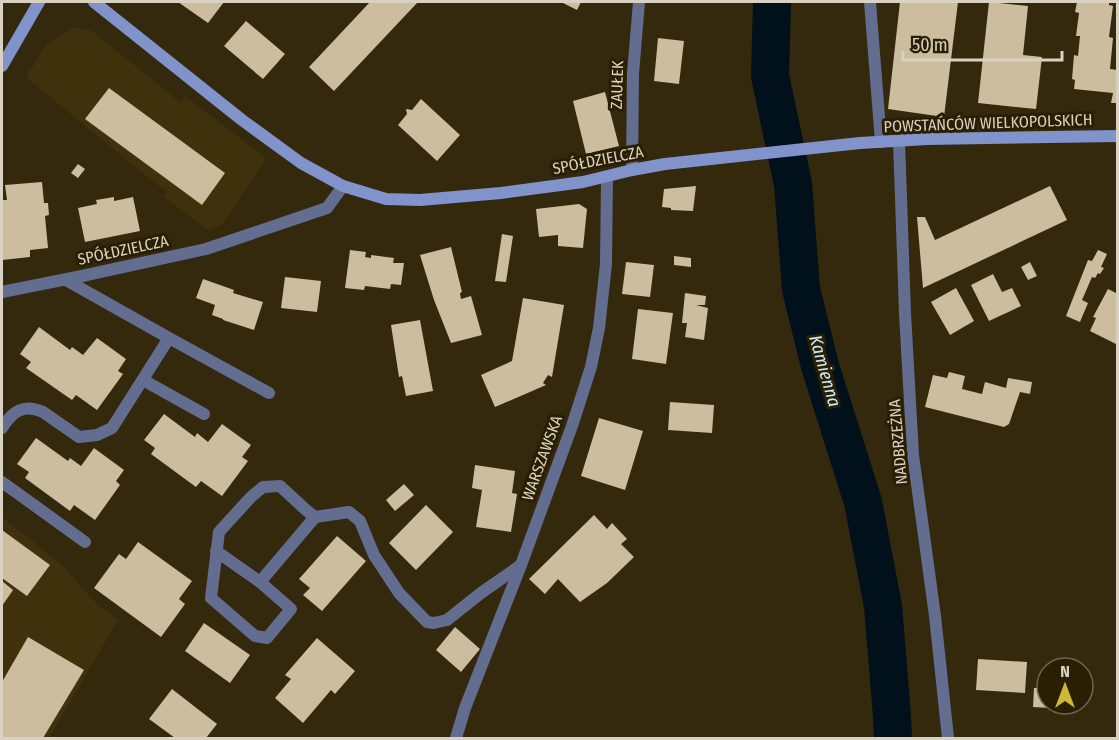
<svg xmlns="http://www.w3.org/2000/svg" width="1119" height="740" font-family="'Fira Sans Condensed',sans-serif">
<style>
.built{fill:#40310d}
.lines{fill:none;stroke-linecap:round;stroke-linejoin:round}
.river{stroke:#00111c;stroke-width:38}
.building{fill:#cbbd9d}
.lane{stroke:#626d90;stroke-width:12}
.street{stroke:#626d90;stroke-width:12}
.secondary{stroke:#8193cb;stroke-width:12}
.labels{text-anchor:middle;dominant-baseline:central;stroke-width:6;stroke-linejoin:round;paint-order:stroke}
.street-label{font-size:16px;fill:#d9d1c2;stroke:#2a1f03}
.water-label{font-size:18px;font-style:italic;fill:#cbeaf9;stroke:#2a1f03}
</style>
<rect width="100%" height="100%" fill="#34280d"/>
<path class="built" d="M73 27 92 31 181 103 185 96 266 158 224 223 209 231 164 197 167 192 146 176 26 77 47 44Z
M2 517 63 566 96 603 118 620 49 738H2Z"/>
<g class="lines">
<path class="river" d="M772 2 770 76 793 184 801 289 820 366 863 502 883 606 892 716 893 738"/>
</g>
<path class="building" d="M178 2H224L208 23Z
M370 2H418L334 91 309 67Z
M561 2H581L577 10Z
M900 2H958L944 117 888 109Z
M989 2 1028 6 1023 55 1042 57 1036 109 978 103Z
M1077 2H1109V5L1113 6 1109 37 1113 38 1110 69 1118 70V103H1111L1113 93 1074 89 1075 80 1072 79 1074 55 1078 56 1080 36H1076L1079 13 1075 12Z
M246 21 285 54 263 79 224 46Z
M658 38 684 41 679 84 654 81Z
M109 88 225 173 202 205 85 119Z
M605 92 619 146 586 154 573 101Z
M421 99 460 135 437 161 398 125 407 114 406 109 412 110Z
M78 164 85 169 78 178 71 173Z
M42 182 44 203H48L49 215 45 216 48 248 30 250V257L2 260V200H7L5 185Z
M696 186 693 211 671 210V208L662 207 664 189Z
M1050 186 1067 220 923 288 917 217H925L935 240Z
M114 197V201L133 197 140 231 85 242 78 208 97 204 96 200Z
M579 204 587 209 583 248 558 246V235L539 237 536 209Z
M502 234 513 236 506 282 495 281Z
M451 247 462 292 460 293 461 299 471 296 482 335 451 343 434 300 420 255Z
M350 250 366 252 365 257 371 258V255L394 258 393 263H404L401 285 391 284 390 289 365 286 364 290 345 288Z
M1098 250 1107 254 1101 267 1104 268 1100 274 1098 273 1095 278 1092 277 1082 300 1088 303 1080 322 1066 316 1088 260 1092 261Z
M674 256 691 258V267L674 265Z
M626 262 654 265 650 297 622 294Z
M1030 262 1037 276 1028 280 1021 267Z
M993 274 1002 292 1012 288 1021 306 989 321 971 285Z
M285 277 321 281 317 312 281 308Z
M203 279 234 290 233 293 263 302 254 330 223 320V319L212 315 215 305 196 298Z
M956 288 974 321 950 335 931 302Z
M1108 289 1118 294V345L1090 331 1096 318 1093 317Z
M685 293 706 296 705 305H696L708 308 704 340 685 337 687 323H682Z
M523 298 564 305 552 377 548 375 543 383 546 385 495 407 481 375 512 361Z
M638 309 673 313 666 364 632 359Z
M420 320 433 391 406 396 402 376 399 377 391 325Z
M39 327 70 350 72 347 83 355 97 338 126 359 118 371 123 374 97 410 76 395 72 400 26 368 31 362 20 354Z
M949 372 965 376 962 389 982 394 985 382 1006 388 1008 378 1032 382 1030 394 1020 392 1009 424 1004 427 925 407 933 375 947 378Z
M670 402 714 405 712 433 668 430Z
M164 414 195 437 197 433 208 442 222 424 251 445 242 457 248 461 222 496 201 481 196 487 151 454 155 448 144 440Z
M599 418 643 431 625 490 581 476Z
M36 438 68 461 70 458 81 466 94 448 124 470 116 481 120 485 95 520 74 505 70 511 25 478 29 472 17 464Z
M475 465 515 471 512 493 517 494 511 532 476 527 482 490 472 488Z
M404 484 414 495 395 511 386 500Z
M426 505 453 532 416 570 389 543Z
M594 515 607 529 612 523 627 539 621 544 634 557 607 583 580 602 558 579 545 594 529 579Z
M2 530 50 565 27 596 2 578Z
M337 536 366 561 322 611 303 595 310 588 299 579Z
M138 542 192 581 179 599 185 604 161 637 94 588 119 554 126 559Z
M2 581 13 590 2 606Z
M204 623 250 655 230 683 185 651Z
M455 627 480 649 461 672 436 650Z
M28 637 84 670 43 738H2V682Z
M317 638 355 671 335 694 331 690 303 723 275 698 291 679 285 675Z
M978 659 1027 662 1025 693 976 690Z
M1034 688H1047V704H1051V708L1033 707Z
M172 689 217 724 206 738H175L149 719Z"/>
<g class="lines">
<path class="lane" d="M2 292 82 276 206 249 327 208 343 186
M169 338 269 393
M143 380 204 414
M2 428C12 412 23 403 43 412L79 437 97 435 112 428 169 338 66 280
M2 482 85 542
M216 551 260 582 291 609 267 638 255 636 211 598 219 532 251 497 263 487 280 486 306 510 315 517 349 512 360 521 374 555 399 593 427 622 434 623 447 620 481 593 521 565
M260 582 315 517"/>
<path class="street" d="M870 2 881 142
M899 141 905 313 913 455 935 616 948 738
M632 170 633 74 639 2
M456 738 465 708 521 565 572 426 591 367 599 328 606 264 607 177"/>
<path class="secondary" d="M94 2 242 120 301 163 343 186 386 199 420 200 501 193 583 182 632 170 665 164 860 143 927 139 1118 136
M2 66 39 2"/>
</g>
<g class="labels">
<g class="street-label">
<text transform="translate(617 85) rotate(-88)">ZAUŁEK</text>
<text transform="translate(988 123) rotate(-2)">POWSTAŃCÓW WIELKOPOLSKICH</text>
<text transform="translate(598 160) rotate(-11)">SPÓŁDZIELCZA</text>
<text transform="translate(123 250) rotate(-12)">SPÓŁDZIELCZA</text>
<text transform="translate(898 442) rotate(-95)">NADBRZEŻNA</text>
<text transform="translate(542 458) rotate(-70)">WARSZAWSKA</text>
</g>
<g class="water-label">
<text transform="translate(825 371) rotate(74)">Kamienna</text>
</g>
</g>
<rect width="1119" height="740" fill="none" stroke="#d9d1c2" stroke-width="6"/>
<g transform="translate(1065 686)"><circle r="28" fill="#2a1f03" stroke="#70664f" stroke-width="1.5"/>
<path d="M0-4.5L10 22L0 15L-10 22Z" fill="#cfb837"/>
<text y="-9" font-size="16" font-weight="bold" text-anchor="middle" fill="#d9d1c2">N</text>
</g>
<path d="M903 51v9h159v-9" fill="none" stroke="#d9d1c2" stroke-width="3"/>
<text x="912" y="51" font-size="18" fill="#d9d1c2" stroke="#2a1f03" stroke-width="4.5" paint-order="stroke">50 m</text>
</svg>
